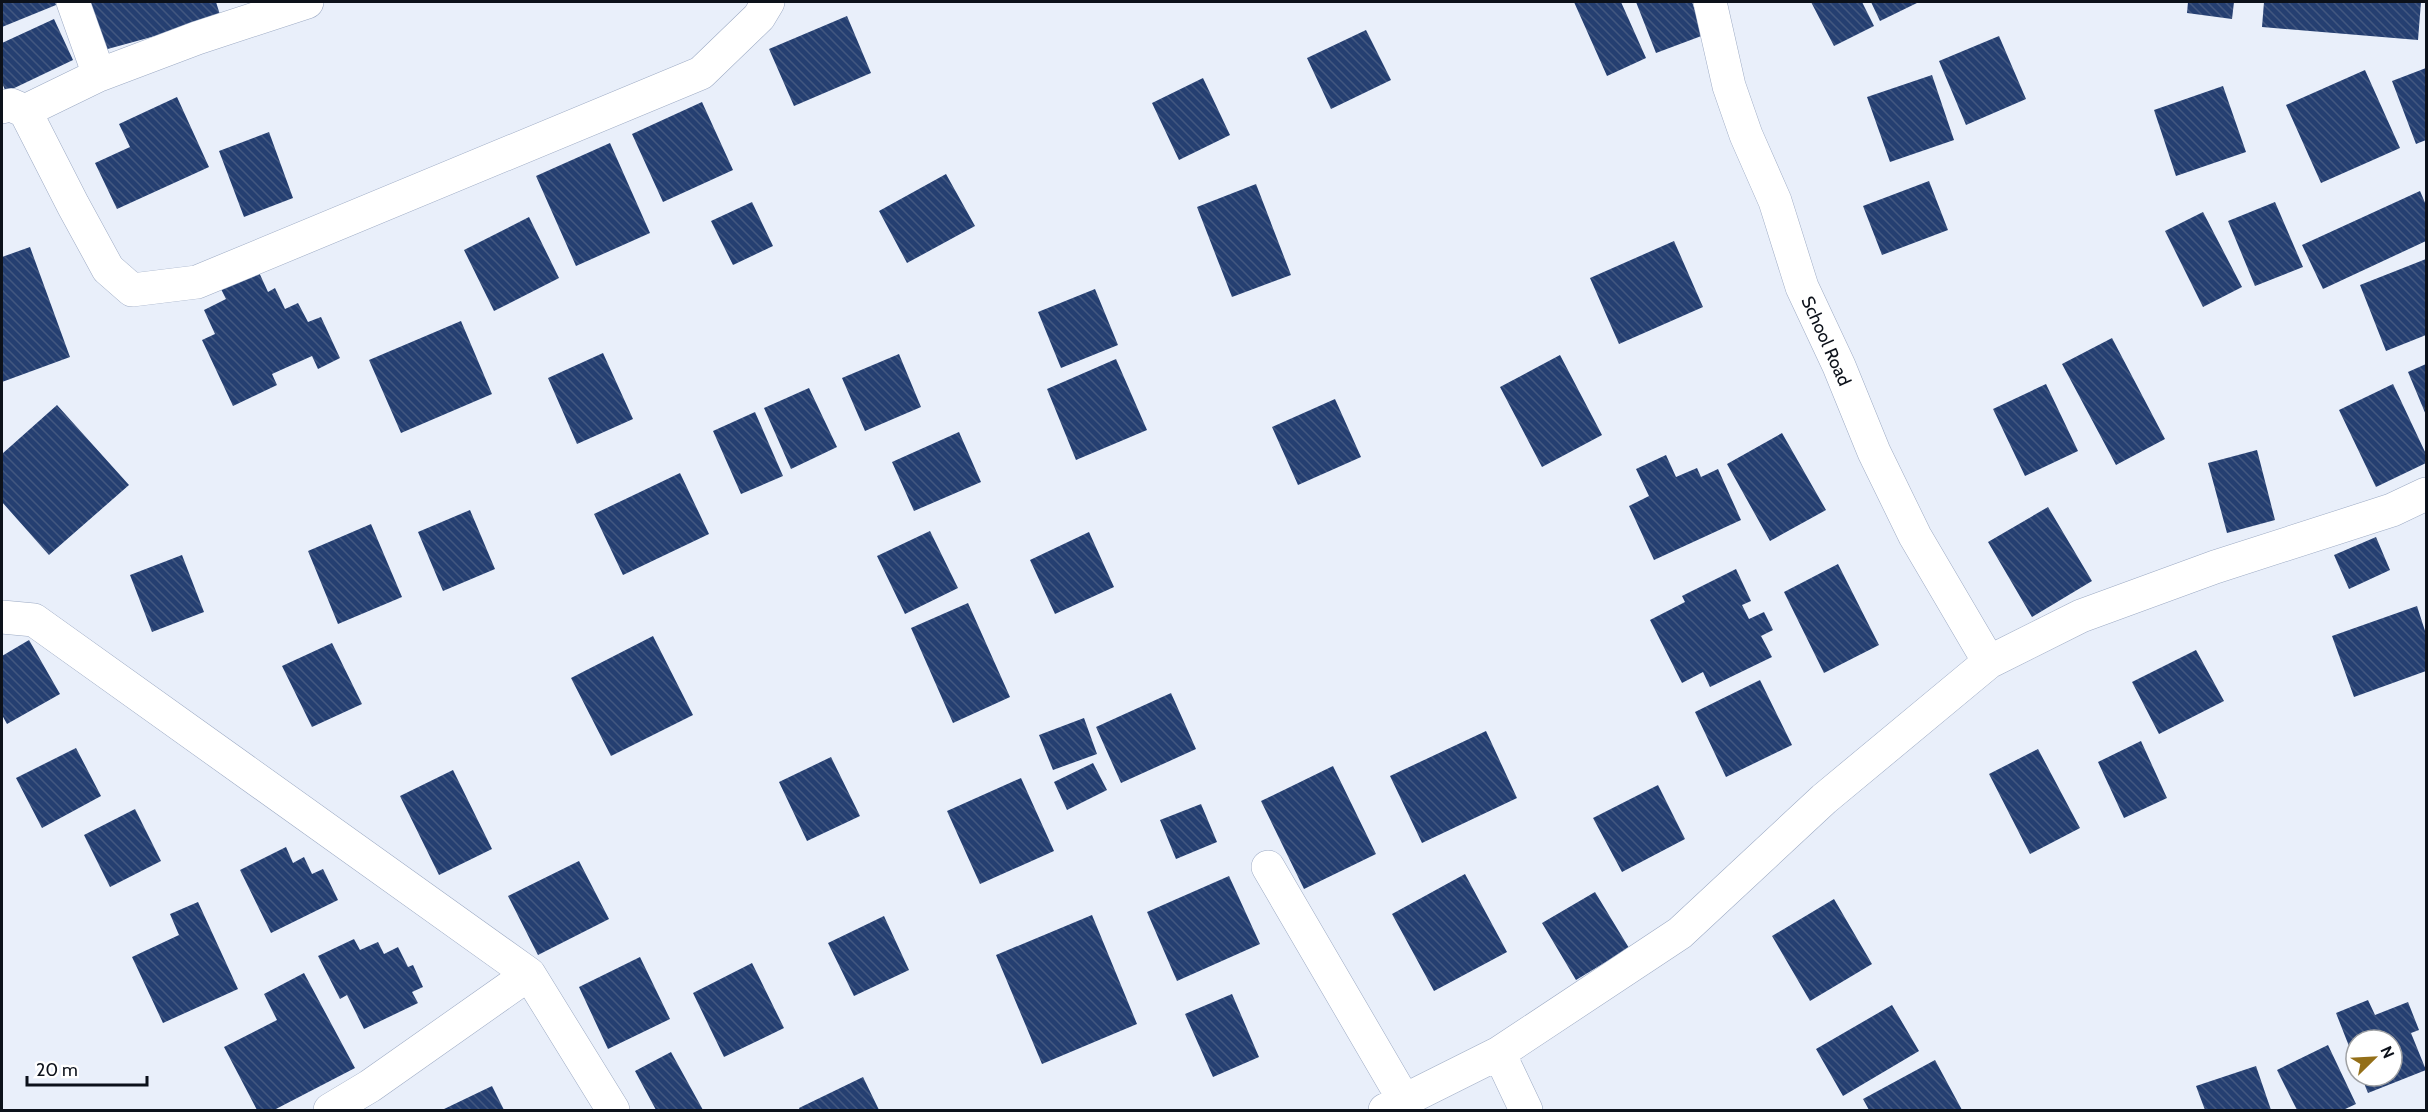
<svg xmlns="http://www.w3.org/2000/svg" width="2428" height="1112" font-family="Cabin,sans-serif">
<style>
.building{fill:url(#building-back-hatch)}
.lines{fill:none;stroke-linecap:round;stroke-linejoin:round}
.street-casing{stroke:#9caac4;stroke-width:34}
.street{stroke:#fff;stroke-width:33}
.labels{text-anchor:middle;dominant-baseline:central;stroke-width:6;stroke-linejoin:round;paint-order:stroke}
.street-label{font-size:18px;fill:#0c111a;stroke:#fff}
</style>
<defs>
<pattern id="building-back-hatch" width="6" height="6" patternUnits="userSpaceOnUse" patternTransform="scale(1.5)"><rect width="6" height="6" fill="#253f71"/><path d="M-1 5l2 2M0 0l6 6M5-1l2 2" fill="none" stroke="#425780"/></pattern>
</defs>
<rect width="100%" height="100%" fill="#e9effa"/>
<path class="building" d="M2 2H55L56 5 2 27Z
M90 2H216L221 18 104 50Z
M1574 2H1621L1646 58 1607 76Z
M1636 2H1692L1704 35 1656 53Z
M1811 2H1862L1874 26 1834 46Z
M1871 2H1919L1880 21Z
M2188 2H2234L2232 19 2187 13Z
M2264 2H2421L2418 40 2262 27Z
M847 16 871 73 794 106 769 49Z
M54 19 73 60 6 92 2 83V43Z
M1366 30 1391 80 1331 109 1307 58Z
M1999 36 2026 99 1966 125 1939 61Z
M2426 68V140L2416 144 2392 81Z
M2365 70 2400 148 2321 183 2286 105Z
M1932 75 1954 140 1890 162 1867 97Z
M1203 78 1230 135 1179 160 1152 103Z
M2223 86 2246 152 2176 176 2154 110Z
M177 97 209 167 117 209 95 163 130 147 119 124Z
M702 102 733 170 663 202 632 134Z
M269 132 293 198 244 217 219 151Z
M610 143 650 233 576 266 536 176Z
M946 174 975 226 907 263 879 211Z
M1929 181 1948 230 1882 255 1863 206Z
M1256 184 1291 275 1232 297 1197 207Z
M2420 191 2426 205V241L2323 289 2302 245Z
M752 202 773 246 733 265 711 221Z
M2275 202 2303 267 2255 286 2228 221Z
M2203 212 2242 287 2203 307 2165 231Z
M529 217 559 278 494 311 464 250Z
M1674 241 1703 307 1619 344 1590 278Z
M30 247 70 357 2 382V257Z
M2426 259V335L2386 351 2360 285Z
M257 268 268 292 275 288 285 309 298 303 308 322 321 317 340 358 318 369 312 356 272 374 277 385 233 406 202 340 215 334 204 310 226 299 219 285Z
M1095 289 1118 345 1061 368 1038 312Z
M461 321 492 394 401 433 369 360Z
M2112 338 2165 439 2116 465 2062 364Z
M603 353 633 419 577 444 548 378Z
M899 354 921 407 865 431 842 378Z
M1560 355 1602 435 1542 467 1500 387Z
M1116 359 1147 430 1076 460 1047 389Z
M2426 364V415L2408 372Z
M2046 384 2078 451 2025 476 1993 409Z
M2393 384 2426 454V463L2376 487 2339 410Z
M809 388 837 447 791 469 764 408Z
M1335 399 1361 457 1298 485 1272 427Z
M57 405 129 485 49 555 2 502V454Z
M755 412 783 476 741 494 713 431Z
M959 432 981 482 914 511 892 462Z
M1782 433 1826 510 1770 541 1727 464Z
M2257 450 2275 520 2227 533 2208 463Z
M1666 455 1676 477 1697 468 1701 477 1718 469 1741 520 1654 560 1629 506 1649 496 1636 469Z
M680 473 709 534 623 575 594 514Z
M2048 507 2092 581 2032 617 1988 542Z
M470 510 495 569 443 591 418 532Z
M371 524 402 597 338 624 308 551Z
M930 531 958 588 905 614 877 556Z
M1089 532 1114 587 1055 614 1030 560Z
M2376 537 2390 570 2349 589 2334 555Z
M182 555 204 612 152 632 130 575Z
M1838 564 1879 645 1824 673 1784 592Z
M1736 569 1751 601 1742 605 1749 619 1764 612 1773 630 1761 636 1772 657 1710 687 1703 672 1682 683 1650 620 1685 602 1682 596Z
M968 603 1010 697 953 723 911 628Z
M2417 606 2426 634V671L2354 697 2332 636Z
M653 636 693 715 611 756 571 678Z
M29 640 60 694 7 724 2 715V656Z
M332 643 362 704 312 727 282 666Z
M2196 650 2224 701 2159 734 2132 682Z
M1760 680 1792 745 1726 777 1695 712Z
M1171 693 1196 749 1121 783 1096 727Z
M1084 718 1097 754 1053 770 1039 735Z
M1486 731 1517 798 1422 843 1390 776Z
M2141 741 2167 798 2124 818 2098 762Z
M76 748 101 796 42 828 16 778Z
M2038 749 2080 828 2030 854 1989 774Z
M831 757 860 816 807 841 779 782Z
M1093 763 1107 790 1067 810 1054 782Z
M1333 766 1376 854 1304 889 1261 801Z
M453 770 492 849 439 875 400 796Z
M1021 778 1054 851 980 884 947 811Z
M1658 785 1685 839 1622 872 1593 818Z
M1201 804 1217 842 1176 859 1160 820Z
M135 809 161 861 110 887 84 835Z
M286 847 293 863 304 857 312 874 323 869 338 900 271 933 240 870Z
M579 861 609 919 538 955 508 896Z
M1465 874 1507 952 1434 991 1392 914Z
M1229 876 1260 944 1177 981 1147 912Z
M1595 892 1629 948 1576 980 1542 923Z
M1834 899 1872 964 1810 1001 1772 936Z
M198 902 238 989 163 1023 132 957 179 935 170 914Z
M1092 915 1137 1024 1042 1064 996 955Z
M884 916 909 970 854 996 828 943Z
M354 939 360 950 378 942 384 954 398 947 408 967 413 965 423 987 412 992 418 1003 364 1029 347 995 340 999 318 956Z
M640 957 670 1019 608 1049 579 987Z
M752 963 784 1028 724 1057 693 993Z
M304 973 355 1068 274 1110H257L224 1047 277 1020 264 994Z
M1232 994 1259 1057 1213 1077 1185 1014Z
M2368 1000 2375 1015 2408 1002 2419 1030 2411 1033 2426 1070 2368 1093 2361 1076H2392V1040H2356V1064L2336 1013Z
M1892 1005 1919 1051 1843 1096 1816 1049Z
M2328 1045 2356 1104 2343 1110H2297L2277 1070Z
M671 1052 703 1110H656L635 1071Z
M1935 1060 1962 1110H1869L1863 1099Z
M2256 1066 2271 1110H2205L2196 1086Z
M863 1077 879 1110H800L799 1108Z
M492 1086 504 1110H442Z"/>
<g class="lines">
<g class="street-casing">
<path id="street" d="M1710 2 1729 86 1746 135 1775 201 1802 287 1839 366 1874 452 1915 536 1989 662
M99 75 197 38 307 2
M2 107 11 105 25 111 73 205 108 269 132 290 197 282 701 73 759 17 768 2
M25 111 99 75 73 2
M2 617 34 620 529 974 613 1110
M1268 867 1404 1100
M1499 1053 1526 1110
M330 1110 370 1086 529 974
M1385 1110 1499 1053 1680 933 1824 799 1989 662 2081 616 2215 567 2392 510 2426 494"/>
</g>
<use href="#street" class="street"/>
</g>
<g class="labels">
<g class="street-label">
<text transform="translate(1826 341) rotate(66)">School Road</text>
</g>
</g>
<rect width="2428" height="1112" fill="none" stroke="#0c111a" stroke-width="6"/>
<g transform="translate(2374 1058) rotate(66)"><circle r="28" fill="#ffffff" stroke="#9ea0a3" stroke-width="1.5"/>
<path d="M0-4.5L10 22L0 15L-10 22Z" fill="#946f18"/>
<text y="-9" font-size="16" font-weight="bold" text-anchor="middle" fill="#0c111a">N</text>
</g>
<path d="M27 1076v9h120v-9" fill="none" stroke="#0c111a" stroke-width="3"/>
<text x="36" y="1076" font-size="18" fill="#0c111a" stroke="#ffffff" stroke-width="4.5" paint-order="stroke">20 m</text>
</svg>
